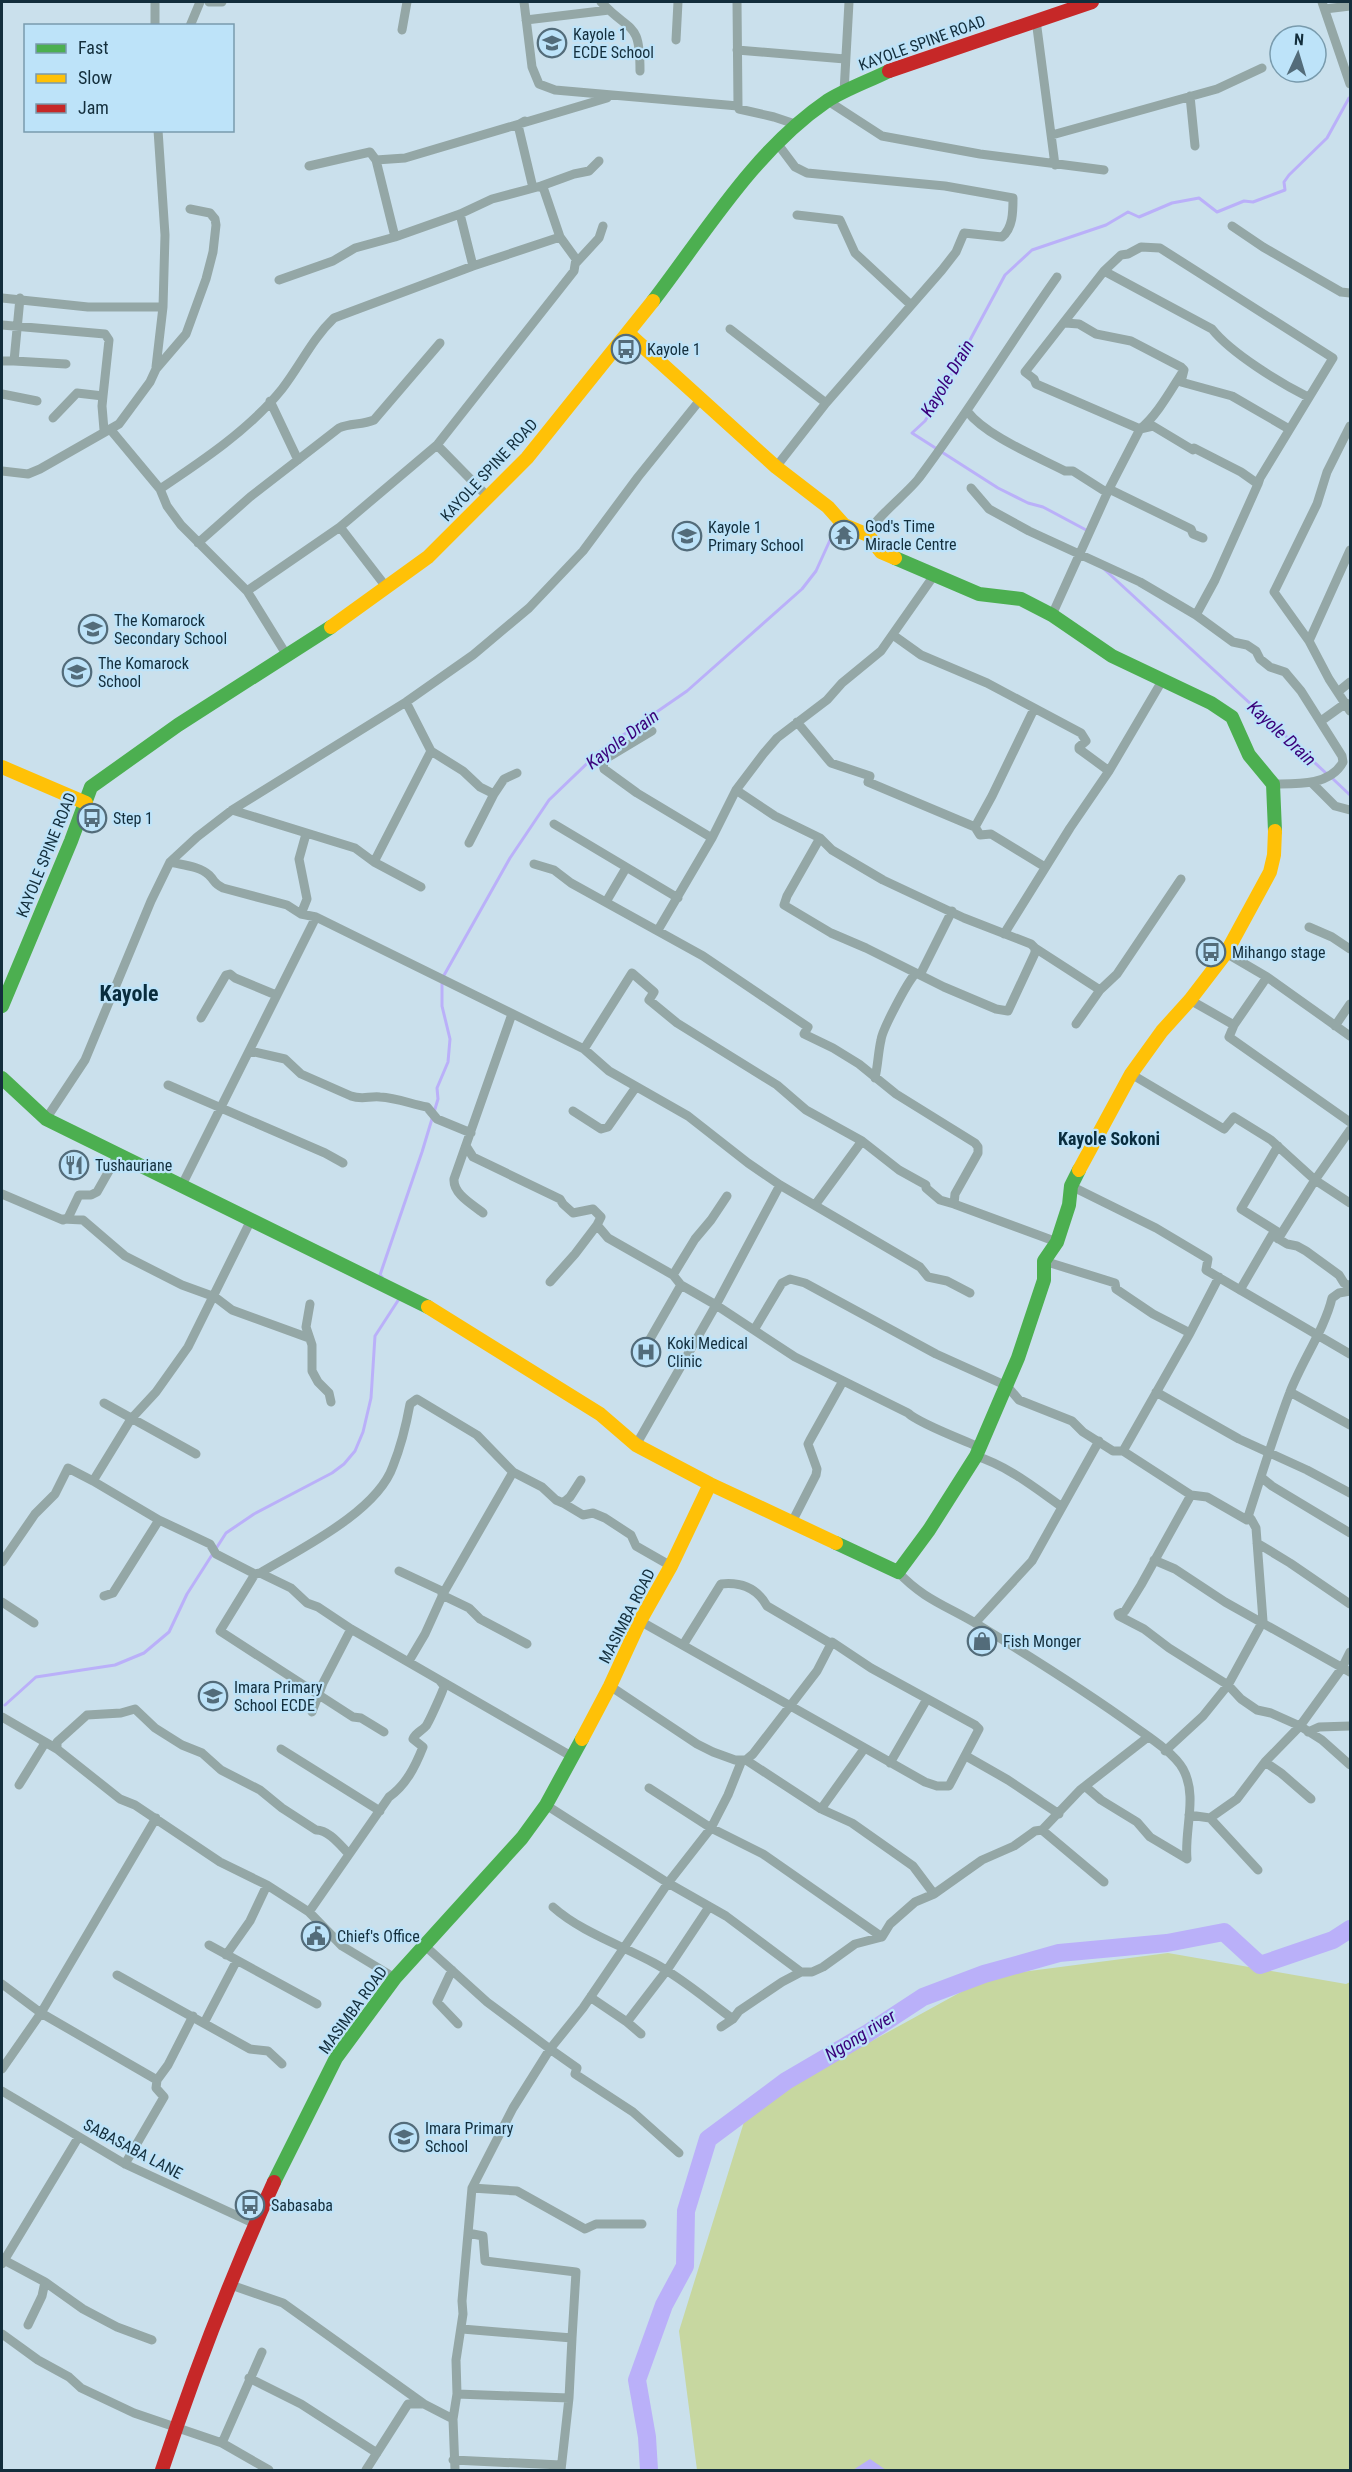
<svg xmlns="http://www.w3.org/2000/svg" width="1352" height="2472" font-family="'Roboto Condensed',sans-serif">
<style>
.green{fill:#c7d7a0}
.water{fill:#bab0f9}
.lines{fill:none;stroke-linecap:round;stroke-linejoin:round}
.stream{stroke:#bab0f9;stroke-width:3}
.river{stroke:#bab0f9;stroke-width:18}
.street{stroke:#94a7a6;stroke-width:9}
.fast{stroke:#4caf50;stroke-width:14}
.slow{stroke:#ffc107;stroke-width:14}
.jam{stroke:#c62828;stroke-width:14}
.labels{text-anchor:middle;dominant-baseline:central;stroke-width:4.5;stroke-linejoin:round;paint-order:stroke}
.poi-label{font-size:16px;fill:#132e3c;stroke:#bde3f9;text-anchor:start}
.street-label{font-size:16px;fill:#132e3c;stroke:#bde3f9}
.water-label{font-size:18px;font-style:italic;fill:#39007a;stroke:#bde3f9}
.neighbourhood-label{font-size:18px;font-weight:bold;fill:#092d3e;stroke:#bde3f9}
.district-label{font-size:22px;font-weight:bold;fill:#092d3e;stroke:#bde3f9}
</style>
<rect width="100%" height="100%" fill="#cae0ec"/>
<path class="green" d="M1168 1953 1346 1984 1350 1982V2470H697L679 2331 748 2109 990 1976Z"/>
<path class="water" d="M870 2459 886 2470H853Z"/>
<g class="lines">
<path class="stream" d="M1088 531 1043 507 1028 503 998 488 912 433 925 421 935 405 1005 275 1032 250 1106 225 1128 212 1139 217 1172 203 1199 198 1217 212 1244 201 1253 202 1285 190 1284 182 1289 175 1327 138 1349 98
M1104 569 1327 774
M1332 778 1350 795
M443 977 510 858 549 800 600 751 687 691 802 589 816 571 831 538 839 529
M382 1277 380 1275 422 1152 438 1099 437 1088 448 1062 450 1039 442 1006V983
M5 1705 36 1677 115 1665 144 1653 169 1632 187 1594 226 1533 254 1514 332 1473 344 1464 355 1451 363 1432 371 1398 375 1336 399 1299"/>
<path class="river" d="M649 2470 647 2437 637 2380 664 2305 685 2266 686 2211 708 2139 786 2081 868 2033 923 1997 984 1974 1059 1953 1167 1943 1224 1932 1260 1965 1333 1940 1350 1929"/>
<path class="street" d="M155 2V26
M209 2H222
M524 2 532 67 539 84 555 90 738 106 739 109 774 117 798 125
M601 2C631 34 640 20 640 71
M737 2 738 106
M1322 2 1350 84
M1325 9 1350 6
M526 20 609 10
M1036 20 1055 165
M190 26 200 2
M402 30 407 2
M676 40 678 2
M737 50 845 59
M844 92 849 2
M1190 96 1195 146
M828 101 882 136 980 154 1104 170
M525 121 518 125 533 188
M1052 135 1217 89 1262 68
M309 166 370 152 376 160
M541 186 574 174 589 171 599 161
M460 214 473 266
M797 215 840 220 855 253 911 305
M1232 226 1263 247 1341 292 1350 293
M395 237 376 160 405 158 607 98
M576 263 599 238 603 226
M1104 271 1212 329C1231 353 1280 383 1308 397
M279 280 333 261 355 248 395 237 460 214 492 199 541 186 544 190 560 237
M2 298 88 307H163
M20 298 14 361 66 364
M1065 323 1079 324 1096 334 1131 341 1181 367 1184 370 1181 382 1232 396 1289 429
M2 325 105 334 109 340 103 396
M730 329 826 403
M2 361H14
M156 367 163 307 165 235 158 130
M2 394 37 401
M270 401 298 460
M967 411C986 436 1036 456 1065 471H1073L1106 492 1109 489 1191 529 1193 534 1203 538
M53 418 77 393 103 396 102 406 104 430
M1350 426 1327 472 1317 504 1274 592 1309 641 1329 679 1350 711
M110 429 160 489 167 506 181 525 247 591 286 654
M776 467 826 403 942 270 956 252 964 233 1002 237C1013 228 1013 212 1013 198L945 186 807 173 795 167 777 143
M2 471 28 474 40 469 119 424 150 382 156 369 186 334 206 279 213 252 216 225 215 219 210 213 190 209
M971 488 989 509 1029 531 1140 582 1196 615 1233 642 1247 645 1256 651 1260 659 1270 667 1285 672 1301 691 1342 756 1343 762C1330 786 1296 784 1273 784
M160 489C202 461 250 429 282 389 300 366 312 339 334 318L473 266 560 237 576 259 574 271 437 445 488 497
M340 527 387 588
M868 535C870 522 909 492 919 478 968 413 1010 343 1057 277
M198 543 250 497 339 428C350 423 362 425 374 420L440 343
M247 591 340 527 437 445
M1052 615 1109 489 1140 429C1157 416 1172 388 1184 370
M1196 615 1215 580 1258 484 1260 478 1333 358 1160 248 1141 247 1128 254 1121 255 1104 271 1025 372 1034 379 1036 384 1140 429 1153 426 1193 450 1194 448 1241 472 1258 484
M893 635 921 655 987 683 1081 733 1086 741 1079 747V749L1109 771
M1309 641 1350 550
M1339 691 1350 682
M406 702 431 751 374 862 421 887
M1321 721 1346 703
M797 722 831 763 870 776 868 782 975 827 980 835 991 834 1045 867
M652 731 607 758 603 763 604 769 637 793 712 838
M431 751 463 771 480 787 494 794 504 779 517 773
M1313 784 1335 806 1350 810
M736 790 775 816 820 838 832 850 883 880 964 918 1031 944 1035 948V953L1008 1011 996 1009 944 987 866 948 831 933 784 905 787 896 820 838
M232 810 355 848 374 862
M554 824 678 898
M975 827 992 796 1034 709
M469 843 494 794
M170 862C182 865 200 866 209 875 216 882 213 883 223 888L287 905 301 914 316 917 584 1049 609 1071 688 1116 748 1163 780 1185 920 1267 928 1277 947 1281 970 1293
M534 864 554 870 571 883 703 956 808 1027 804 1034 833 1048 859 1064 896 1094 975 1143 978 1147V1153L955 1194 954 1204 1057 1242
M606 902 626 868
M301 914 307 899 299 859 306 834
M1309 927 1332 937 1350 949
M658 930 712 838 736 790 764 753 777 738 827 700 842 683 881 651 935 574
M1004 934 1070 828 1109 771 1162 681
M1035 948 1100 990
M1226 953 1267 977 1350 1036
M920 975 952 911
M1190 1000 1234 1025 1229 1037 1350 1122
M201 1018 226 975 230 974 235 978 276 995
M1076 1024 1100 990 1117 974 1181 879
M1234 1025 1267 977
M1335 1026 1350 1004
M584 1049 632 973 654 992 649 1000 677 1023 777 1085 806 1110 862 1141 899 1170 926 1185V1188L940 1200 954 1204
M250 1051 285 1059 301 1074 351 1096C362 1100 369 1096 380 1097 397 1098 411 1104 427 1107L437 1119 471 1133
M1131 1074 1224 1129 1234 1117 1271 1140 1315 1180 1350 1203
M875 1078C878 1065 878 1053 881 1040 882 1030 907 983 915 974
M168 1085 325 1153 343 1163
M573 1111 601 1129 608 1127 636 1087
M46 1119 85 1060 151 901 170 862 197 837 232 810 406 702 473 655 529 608 583 551 638 477 700 400
M466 1146 473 1157 560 1199 563 1204 573 1213 593 1209 601 1217 597 1225 608 1238 673 1275 681 1285 716 1305 795 1357 908 1413C918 1423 963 1440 979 1447
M1278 1146 1241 1209 1281 1234
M1071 1186 1156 1228 1208 1259 1206 1270 1350 1354
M181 1187 316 917
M2 1194 63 1220 68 1218 79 1195H91L97 1192 118 1155
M815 1205 862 1141
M483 1213C472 1204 453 1194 454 1179L512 1014
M63 1219 83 1220 125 1256 182 1285 215 1297 232 1310 309 1338
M1278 1239 1315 1180 1350 1130
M1044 1261 1115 1283 1116 1289 1153 1314 1190 1333
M673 1275 695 1239 711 1220 727 1196
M550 1282 575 1254 597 1225
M1240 1290 1272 1235 1287 1244 1297 1246 1306 1251 1339 1275 1344 1283 1350 1286
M310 1304 306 1327 312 1345V1371L318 1382 329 1393 331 1402
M754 1330 782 1283 790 1279 805 1283 936 1354 1007 1386 1019 1400 1072 1421 1083 1432 1113 1451H1123L1191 1495 1207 1497 1247 1520 1251 1519 1256 1528 1263 1621 1228 1685 1203 1716 1165 1751
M646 1346 681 1285
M1156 1392 1239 1439 1307 1470 1350 1493
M1290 1392 1350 1425
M104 1403 196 1454
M636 1445 716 1305 780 1185
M1123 1451 1190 1333 1219 1277
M976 1456C1008 1466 1035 1488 1062 1507
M1261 1477 1272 1486 1350 1533
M93 1481 159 1520 210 1544 216 1554 255 1574 260 1573 291 1588 307 1603 318 1607 351 1629 571 1756
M1191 1495 1141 1585 1125 1611 1118 1614 1119 1616 1144 1629 1169 1648 1228 1685 1241 1699 1257 1710 1271 1713 1300 1726 1322 1740 1350 1765
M563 1503 583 1515 593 1513 605 1518 631 1535 636 1546 671 1566
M1247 1520C1261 1477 1274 1434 1290 1392 1302 1361 1325 1328 1332 1298L1339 1293 1350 1291
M792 1522 816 1475 817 1469 808 1444 810 1440 843 1381
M1257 1543 1290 1563 1350 1604
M1154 1560 1175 1569 1225 1602 1350 1672
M2 1562 35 1514 55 1494 68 1468 93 1481 131 1419 156 1392 188 1347 251 1220
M399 1571 444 1592
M898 1572C923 1599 947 1606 977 1624 1031 1657 1084 1690 1135 1727 1149 1737 1174 1753 1183 1769 1198 1796 1184 1830 1187 1859
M260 1573C300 1549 377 1512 393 1466 401 1446 406 1426 410 1404L417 1399 477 1435 513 1472
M255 1574 220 1631 353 1717 361 1718 384 1732
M442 1595 469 1608 480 1619 527 1644
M104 1596 113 1593 159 1520
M2 1602 34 1623
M975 1623 1032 1561 1099 1441
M683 1645 721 1584C740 1582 757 1588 767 1606L830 1643
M409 1661 425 1634 444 1592 513 1472 542 1487 556 1500 563 1503 570 1497 581 1480
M610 1686 697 1744 713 1752 735 1760H746L753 1754 817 1671 832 1642 871 1668 975 1725 979 1729 949 1786H937L925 1782 640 1621
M312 1712 323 1683 351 1629
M2 1717 57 1749 120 1799 135 1805 220 1862 267 1885 309 1912 342 1946 395 1978
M1308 1732 1319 1727 1350 1726
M57 1749V1742L87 1715 121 1713 135 1709 155 1728 182 1745 202 1753 221 1770 260 1790 282 1808 316 1830C329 1830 340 1845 349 1854
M281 1749 380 1811
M864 1749 821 1809 852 1823 913 1866 934 1894
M966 1756 1008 1780 1059 1814
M746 1760 821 1809
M1265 1762 1281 1773 1311 1799
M890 1763 927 1699
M19 1785 45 1743
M1086 1787 1101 1800 1137 1822 1150 1837 1187 1859
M649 1788 711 1828 763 1854 882 1937
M546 1805 668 1883 726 1916 801 1972
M1189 1815 1210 1818 1237 1799 1265 1762 1300 1726 1342 1668 1350 1652
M1210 1818 1258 1870
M1042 1830 1104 1882
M553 1907C581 1932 621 1945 654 1963 682 1978 707 2000 733 2019
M309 1912 389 1797C406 1785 415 1767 423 1747L413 1739C416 1732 422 1731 426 1726 429 1722 444 1689 444 1686L440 1681
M209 1945 317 2004
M424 1945 487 2002 550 2049 513 2108 472 2188 462 2301 463 2314 456 2360 457 2394 453 2419 455 2470
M226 1955 250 1921 267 1885
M452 1970 437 2002 458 2024
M117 1975 250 2049 268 2051 282 2064
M2 1984 41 2013 157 2080 168 2065 193 2016
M591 1996 593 1999 627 2022 667 1970 709 1907
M627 2022 641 2034
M204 2023 236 1962
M721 2027 733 2019 739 2011 782 1982 801 1972H812L823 1967 855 1944 882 1937 890 1924 915 1902 934 1894 982 1860 1014 1846 1035 1831 1042 1830 1080 1790 1148 1737
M2 2069 41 2013 156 1818
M2 2091 125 2164 255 2224
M679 2153 633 2112 575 2074 577 2068 550 2049 583 2008 668 1883 711 1828 728 1795 742 1760
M125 2164 164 2097 156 2088 157 2080
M472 2188 517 2191 585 2229 596 2224H642
M2 2259 45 2282 83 2309 117 2327 152 2340
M2 2264 78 2138
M231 2285 283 2303 424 2404
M28 2325 42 2296 45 2282
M462 2329 572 2338 576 2272 485 2261 483 2236 468 2233
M2 2334 38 2360 69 2377 81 2388 134 2413 222 2443 269 2470
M249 2378 301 2404 377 2453
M457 2394 569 2398
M222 2443 262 2352
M453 2460 561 2465
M366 2470 408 2404H424L453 2419
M561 2470 569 2398 572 2338"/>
<path class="fast" d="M653 301C706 232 754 151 827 101 846 89 869 81 889 71
M895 558 979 594 1021 599 1052 615 1112 656 1211 703 1232 717 1249 755 1273 784 1275 831
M2 1006 71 841 91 787 178 725 331 627
M2 1078 46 1119 428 1307
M836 1543 898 1572 929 1530 976 1456 1018 1358 1044 1280V1261L1057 1242 1069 1205 1071 1186 1079 1170
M274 2182 336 2058 395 1978 522 1838 546 1805 582 1739"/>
<path class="slow" d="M629 334 776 467 828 507 844 525 868 535 881 552 895 558
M331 627 428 557 527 458 653 301
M2 767 86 803
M1079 1170 1131 1074 1162 1031 1190 1000 1226 953 1270 872 1274 855 1275 831
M428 1307 600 1414 636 1445 710 1484 836 1543
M582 1739 610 1686 640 1621 671 1566 710 1484"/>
<path class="jam" d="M889 71 1092 2
M162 2470C194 2373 232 2275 274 2182"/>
</g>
<defs>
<g id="school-ring" transform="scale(1.5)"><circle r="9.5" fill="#bde3f9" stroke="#536c7a" stroke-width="1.5"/><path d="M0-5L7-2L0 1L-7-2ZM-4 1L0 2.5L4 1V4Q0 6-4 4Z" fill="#536c7a"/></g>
<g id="bus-ring" transform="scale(1.5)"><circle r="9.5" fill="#bde3f9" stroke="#536c7a" stroke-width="1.5"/><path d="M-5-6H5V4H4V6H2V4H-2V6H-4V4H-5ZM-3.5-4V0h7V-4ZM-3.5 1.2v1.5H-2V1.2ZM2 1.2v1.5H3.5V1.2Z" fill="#536c7a"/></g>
<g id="temple-ring" transform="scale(1.5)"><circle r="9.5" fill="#bde3f9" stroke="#536c7a" stroke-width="1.5"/><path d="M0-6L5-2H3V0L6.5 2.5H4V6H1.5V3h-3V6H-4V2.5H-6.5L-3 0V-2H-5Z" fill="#536c7a"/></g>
<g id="restaurant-ring" transform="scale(1.5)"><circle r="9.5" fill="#bde3f9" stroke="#536c7a" stroke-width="1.5"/><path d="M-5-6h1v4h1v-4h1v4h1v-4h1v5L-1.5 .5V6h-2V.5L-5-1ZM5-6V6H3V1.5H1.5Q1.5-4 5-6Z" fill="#536c7a"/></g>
<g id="hospital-ring" transform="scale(1.5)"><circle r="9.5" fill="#bde3f9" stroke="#536c7a" stroke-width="1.5"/><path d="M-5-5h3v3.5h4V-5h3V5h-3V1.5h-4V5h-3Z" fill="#536c7a"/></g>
<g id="shop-ring" transform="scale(1.5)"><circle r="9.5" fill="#bde3f9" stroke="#536c7a" stroke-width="1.5"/><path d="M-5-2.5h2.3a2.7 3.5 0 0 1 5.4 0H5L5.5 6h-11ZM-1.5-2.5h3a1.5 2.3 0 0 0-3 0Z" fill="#536c7a"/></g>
<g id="civic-ring" transform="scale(1.5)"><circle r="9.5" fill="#bde3f9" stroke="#536c7a" stroke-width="1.5"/><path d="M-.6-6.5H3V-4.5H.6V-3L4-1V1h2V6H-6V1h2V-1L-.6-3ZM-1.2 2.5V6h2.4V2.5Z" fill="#536c7a"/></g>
</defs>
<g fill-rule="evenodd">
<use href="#school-ring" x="552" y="43"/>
<use href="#bus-ring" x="626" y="349"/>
<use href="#temple-ring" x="844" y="535"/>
<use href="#school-ring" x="687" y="536"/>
<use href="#school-ring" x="93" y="629"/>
<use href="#school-ring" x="77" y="672"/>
<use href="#bus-ring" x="92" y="818"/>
<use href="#bus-ring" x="1211" y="952"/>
<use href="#restaurant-ring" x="74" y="1165"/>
<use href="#hospital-ring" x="646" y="1352"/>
<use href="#shop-ring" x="982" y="1641"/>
<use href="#school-ring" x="213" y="1696"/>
<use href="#civic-ring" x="316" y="1936"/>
<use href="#school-ring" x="404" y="2137"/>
<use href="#bus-ring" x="250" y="2205"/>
</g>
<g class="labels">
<g class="poi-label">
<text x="573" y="34">Kayole 1<tspan x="573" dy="18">ECDE School</tspan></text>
<text x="647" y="349">Kayole 1</text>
<text x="865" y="526">God's Time<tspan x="865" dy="18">Miracle Centre</tspan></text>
<text x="708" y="527">Kayole 1<tspan x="708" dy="18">Primary School</tspan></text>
<text x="114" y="620">The Komarock<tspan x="114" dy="18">Secondary School</tspan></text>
<text x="98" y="663">The Komarock<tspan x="98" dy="18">School</tspan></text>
<text x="113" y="818">Step 1</text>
<text x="1232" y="952">Mihango stage</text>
<text x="95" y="1165">Tushauriane</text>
<text x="667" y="1343">Koki Medical<tspan x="667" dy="18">Clinic</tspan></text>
<text x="1003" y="1641">Fish Monger</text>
<text x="234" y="1687">Imara Primary<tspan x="234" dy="18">School ECDE</tspan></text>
<text x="337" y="1936">Chief's Office</text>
<text x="425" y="2128">Imara Primary<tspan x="425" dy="18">School</tspan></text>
<text x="271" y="2205">Sabasaba</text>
</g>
<g class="street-label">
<text transform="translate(922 43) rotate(-20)">KAYOLE SPINE ROAD</text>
<text transform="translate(489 470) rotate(-47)">KAYOLE SPINE ROAD</text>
<text transform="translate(46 855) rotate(-68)">KAYOLE SPINE ROAD</text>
<text transform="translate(627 1616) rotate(-63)">MASIMBA ROAD</text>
<text transform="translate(353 2010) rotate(-54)">MASIMBA ROAD</text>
<text transform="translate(133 2149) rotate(28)">SABASABA LANE</text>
</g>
<g class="water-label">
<text transform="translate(947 378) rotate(-59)">Kayole Drain</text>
<text transform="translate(1282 733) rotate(43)">Kayole Drain</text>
<text transform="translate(622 739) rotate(-37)">Kayole Drain</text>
<text transform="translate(860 2035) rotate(-32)">Ngong river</text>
</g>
<g class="neighbourhood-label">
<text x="1109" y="1138">Kayole Sokoni</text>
</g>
<g class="district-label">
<text x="129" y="993">Kayole</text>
</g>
</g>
<rect width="1352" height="2472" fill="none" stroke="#132e3c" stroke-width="6"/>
<rect x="24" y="24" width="210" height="108" fill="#bde3f9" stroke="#799bad" stroke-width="1.5"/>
<rect x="36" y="44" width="30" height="9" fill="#4caf50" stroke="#799bad" stroke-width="1.5"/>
<text x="78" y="54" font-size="18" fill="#132e3c">Fast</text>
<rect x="36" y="74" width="30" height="9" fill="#ffc107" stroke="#799bad" stroke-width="1.5"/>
<text x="78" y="84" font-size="18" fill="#132e3c">Slow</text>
<rect x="36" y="104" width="30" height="9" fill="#c62828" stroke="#799bad" stroke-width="1.5"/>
<text x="78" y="114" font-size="18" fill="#132e3c">Jam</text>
<g transform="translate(1298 54) rotate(4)"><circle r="28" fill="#bde3f9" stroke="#799bad" stroke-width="1.5"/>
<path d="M0-4.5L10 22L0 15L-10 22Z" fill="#536c7a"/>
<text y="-9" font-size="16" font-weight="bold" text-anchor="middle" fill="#132e3c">N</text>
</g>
</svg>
